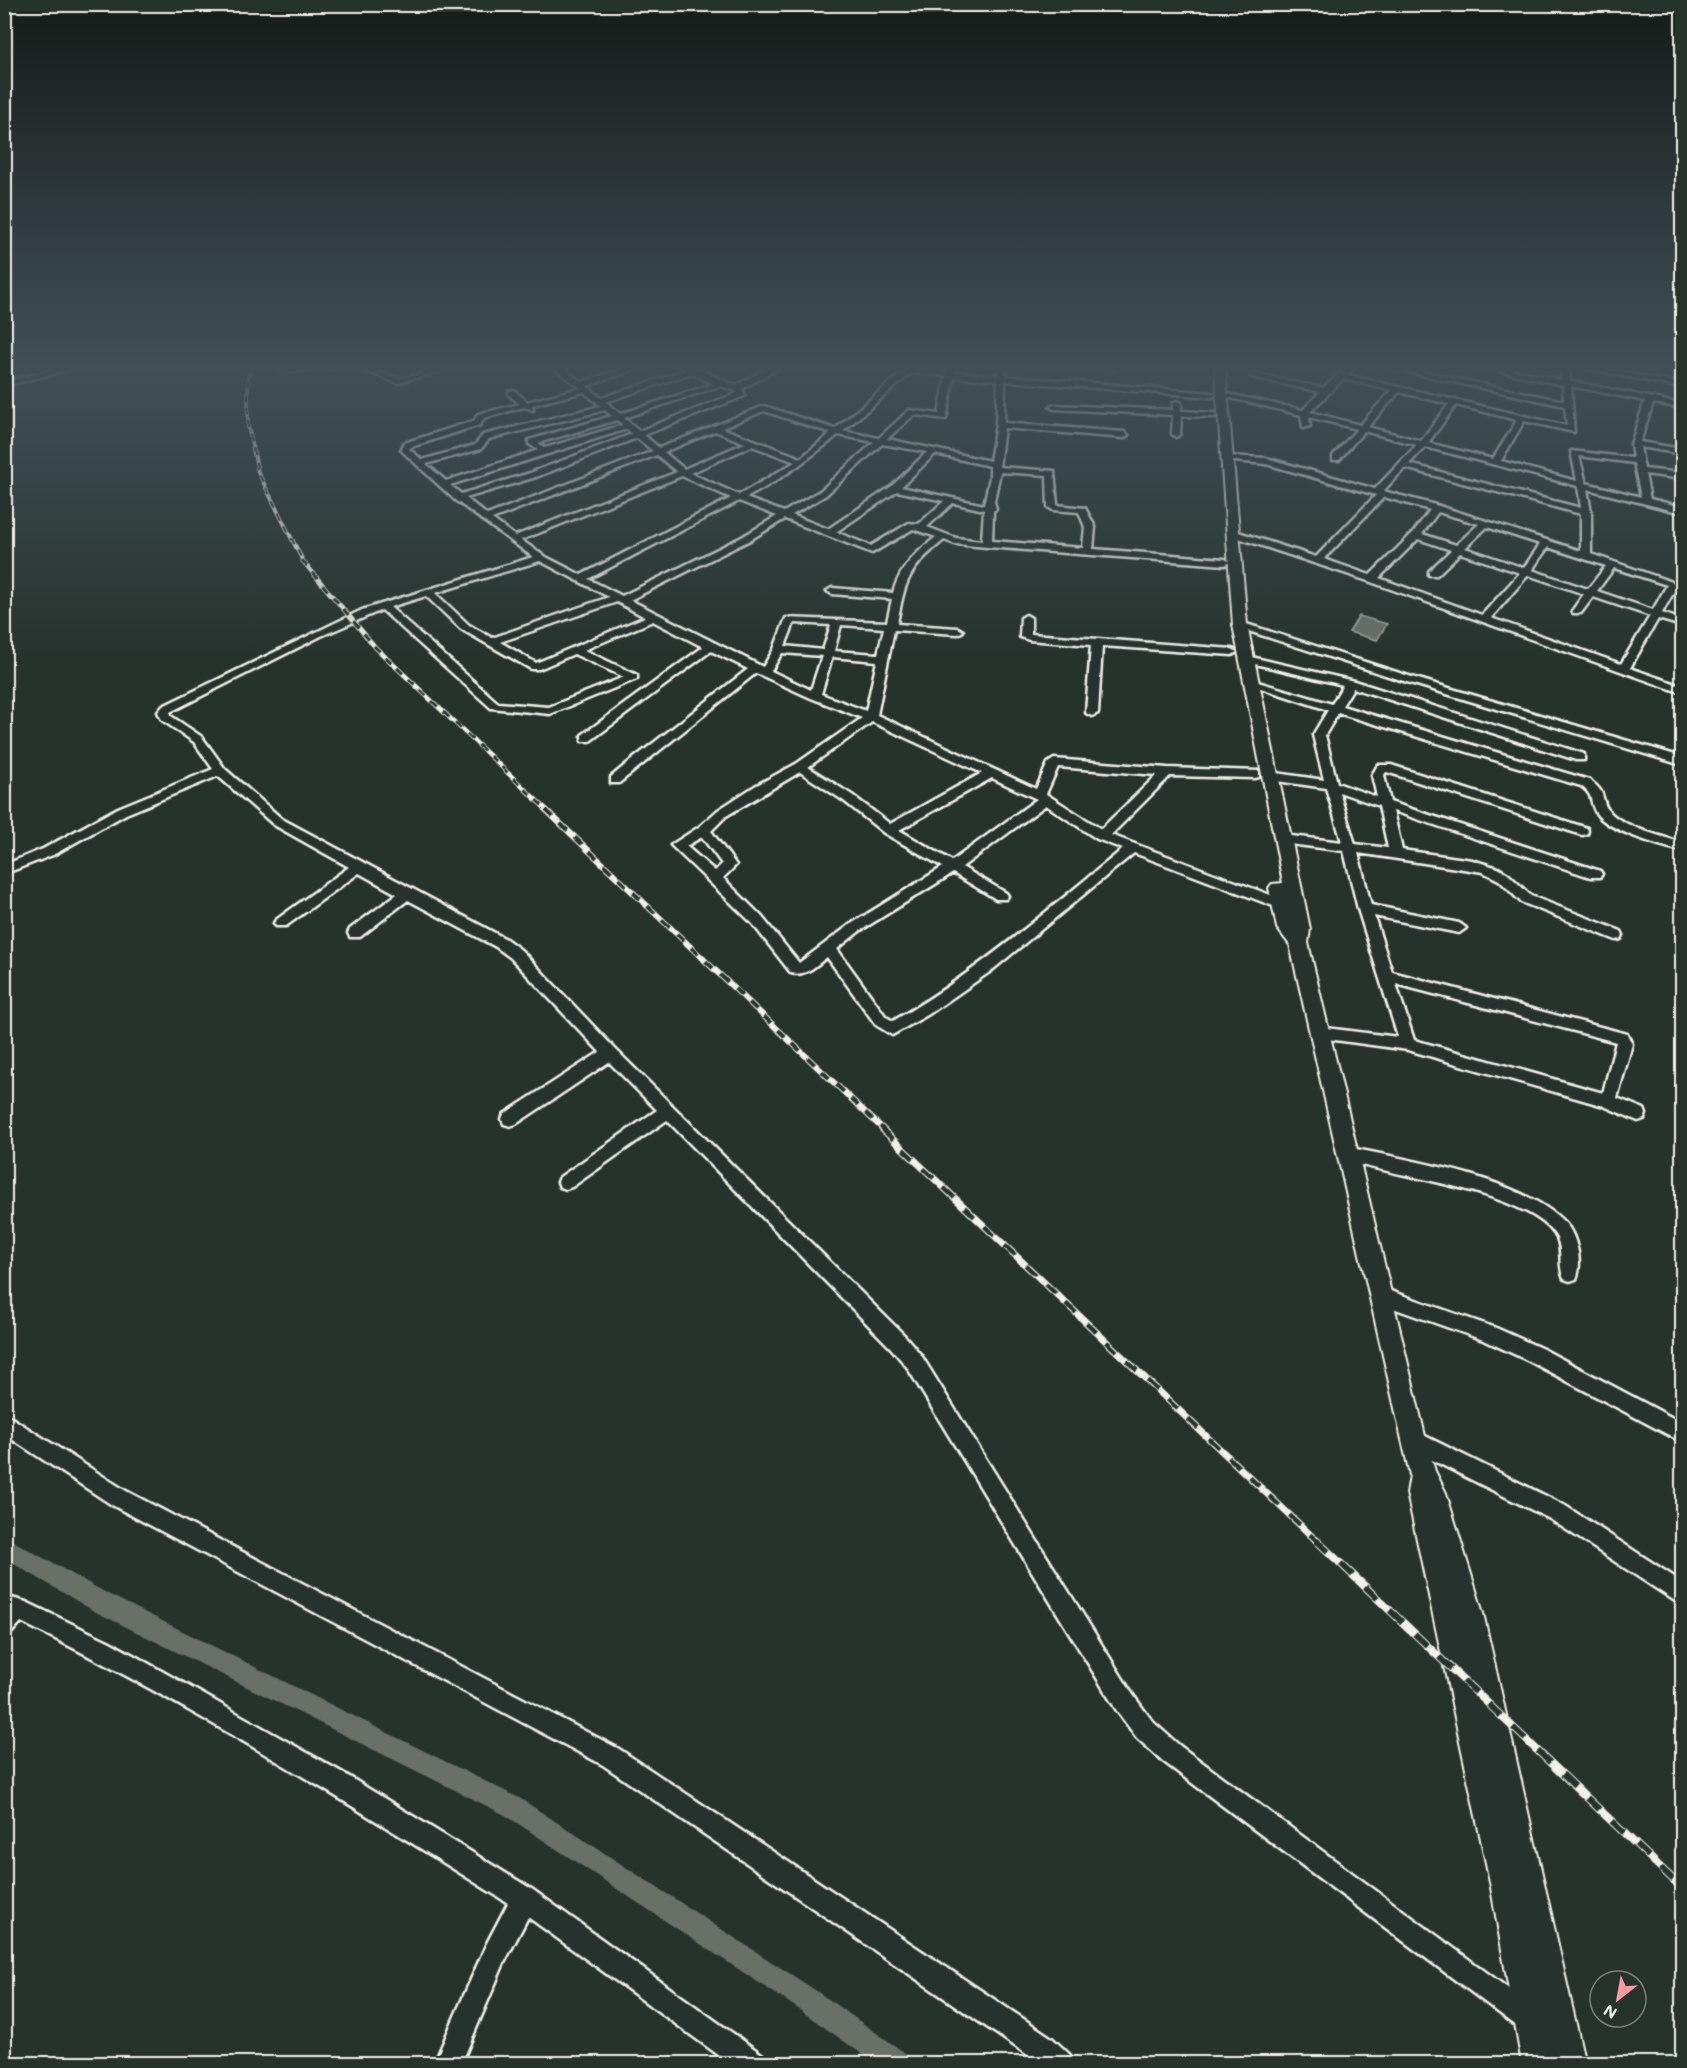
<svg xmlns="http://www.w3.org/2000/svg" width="1687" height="2068" font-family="Mali,sans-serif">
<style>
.water{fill:#676f68;stroke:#9fa39b;stroke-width:1.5}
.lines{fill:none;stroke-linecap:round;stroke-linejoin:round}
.canal{fill:#676f68;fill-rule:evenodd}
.minor-casing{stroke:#f4f1e8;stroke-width:5}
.major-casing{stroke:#f4f1e8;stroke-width:4}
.minor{fill:#26332d;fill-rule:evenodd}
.major{fill:#26332d;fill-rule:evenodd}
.rail-far4-casing{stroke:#f4f1e8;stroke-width:4}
.rail-far3-casing{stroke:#f4f1e8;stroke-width:4.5}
.rail-far2-casing{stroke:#f4f1e8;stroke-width:6}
.rail-far1-casing{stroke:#f4f1e8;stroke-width:7}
.rail-casing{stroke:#f4f1e8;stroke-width:8}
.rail-far4{stroke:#26332d;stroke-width:2;stroke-dasharray:7;stroke-linecap:butt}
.rail-far3{stroke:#26332d;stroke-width:3;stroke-dasharray:8;stroke-linecap:butt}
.rail-far2{stroke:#26332d;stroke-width:4;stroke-dasharray:10;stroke-linecap:butt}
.rail-far1{stroke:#26332d;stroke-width:4.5;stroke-dasharray:14;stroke-linecap:butt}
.rail{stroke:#26332d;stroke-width:6;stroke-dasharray:17;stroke-linecap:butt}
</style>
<rect width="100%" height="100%" fill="#26332d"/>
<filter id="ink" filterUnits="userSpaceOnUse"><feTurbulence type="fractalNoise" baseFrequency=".0167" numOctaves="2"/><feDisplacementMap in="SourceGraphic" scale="12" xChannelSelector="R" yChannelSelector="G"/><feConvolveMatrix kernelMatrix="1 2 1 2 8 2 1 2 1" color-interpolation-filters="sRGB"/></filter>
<g filter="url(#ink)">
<path class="water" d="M1359 616 1387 624 1377 640 1349 632Z"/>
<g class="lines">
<path class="canal" d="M4 1536 110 1595 521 1799 815 1990 908 2055 912 2064H876L797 2008 505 1815 94 1611 4 1558Z"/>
<g class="minor-casing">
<path id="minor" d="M69 366H83L4 386V382Z
M308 366H343L339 368 285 372 281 370Z
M351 366C368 366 380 375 396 378 409 380 438 366 456 366L398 383Z
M552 366H561L582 382 632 366H644L587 386 601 398 686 370 681 366C701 366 718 381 737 385L772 366H782L742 389 745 396 644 435 659 448 764 406 835 429 903 372 877 366 947 372 948 366H956L955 372 998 376V366H1006V376L1212 393 1216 395 1212 397 1005 381 1004 423 1124 432 1128 435 1124 438 1004 428 999 467 1054 471 1057 505 1085 508 1095 527 1093 549 1225 559 1230 562 1225 565 987 547 955 544 944 540C908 569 905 580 897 624L958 628 963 631 958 634 894 630 877 715 1036 789 1048 763 1054 759 1167 768 1259 771V777L1255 778 1170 776 1111 835 1286 901 1288 904 1286 907H1276L1134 853 991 971 929 1014 892 1035 876 1025 827 957C816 965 806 977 791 973L752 923 671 845 699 827 718 810 755 786 796 764 862 718 811 698 756 673 619 783H611V777L628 763 748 669 711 651 590 741H582V735L703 647 653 621 584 650 637 675V679L550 714 491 708 382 610 321 636 170 712 171 716 202 737 225 769 282 819 506 939 521 950 615 1049 905 1336 921 1355 1133 1695 1153 1722 1180 1746 1536 2009 1540 2018 1536 2027 1527 2031 1518 2027 1164 1762 1137 1738 1117 1711 907 1367 891 1348 667 1120 572 1187 566 1189 560 1187 558 1182 560 1177 657 1110 609 1062 516 1124 510 1126 504 1124 502 1119 504 1114 600 1052 511 958 496 947 408 900 360 937H350L348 933 350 929 397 894 359 873 286 926H276L274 923 276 920 349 867 274 825 218 776 126 814 53 855 4 874V865L43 849 118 808 213 769 194 742 162 720 158 712 163 706 362 610 533 557 455 500 401 450 404 443 474 421 478 414 520 404 509 395V391H515L527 402 580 388ZM692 373 713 384 620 414 606 402ZM911 373 946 376 939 414 909 410 879 438 843 431ZM954 377 998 380 996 425 990 461 887 439 914 415 946 419ZM720 386 735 390 737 393 639 431 624 418ZM584 392 601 406 483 435 475 445 422 460 409 449 411 447 480 425 484 418 524 407 533 410 532 405ZM605 410 612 416 529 440V444L538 450 446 481 426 464 481 449 489 439ZM764 411 831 433 801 458 722 428ZM617 420 623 425 545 448 538 443ZM627 429 632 434 530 473 461 494 450 485ZM715 431 745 443 684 469 664 452ZM838 435 874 442 820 491 784 512 746 498C780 480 809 459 838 435ZM637 438 653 451 487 515 466 498 536 477ZM882 444 927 452 892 486 828 529 792 515 826 495ZM752 446 795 462 739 495 690 473ZM935 454 990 466V477L984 505 901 487ZM657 455 677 472 515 536 492 519ZM1000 472 1047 475 1048 507 1053 510 1079 512 1085 527 1083 548 992 541 993 511 996 509 994 501ZM682 476 731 498 581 575 544 556 521 540ZM897 491 944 501 919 524 909 523 871 546 836 532ZM739 501 777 516 742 537 622 596 588 579ZM953 503 984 510 982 541 956 538 927 527ZM785 519 872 553 913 529 936 537C916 553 900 567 893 593L832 588 827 591 832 594 892 599 887 622 786 618 774 649 763 667 630 600 748 541ZM540 561 609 597 492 638 469 625 435 593ZM426 596 461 629 531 669H539L574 654 624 677 549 707 498 703 390 607ZM617 602 645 617 536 663 500 642ZM794 623 831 625 823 650 785 646ZM841 625 884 628 878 654 834 651ZM782 653 822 656 811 690 771 671ZM832 657 877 661 866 711 821 694ZM872 722 982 773 890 824 852 795 808 767ZM1058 767 1157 775 1101 829 1046 794ZM800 772 844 801 884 833 943 867 851 924 799 963 762 917 723 878 736 865 711 831 726 816ZM992 778 1037 799 952 861 899 830ZM1046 805 1097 839 1123 849C1048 910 976 973 893 1021L886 1017 837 949 861 930 953 873 996 899H1006L1008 896 1006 893 962 867ZM702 837 722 864 715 871 686 846Z
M1084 366H1116V368L1112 370Z
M1348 366H1356L1347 375 1567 426 1565 406 1379 366H1394L1564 401 1563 385 1477 366H1493L1562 380 1561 366H1569L1570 381 1682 404V408L1653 403 1640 442 1682 449V454L1640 447 1644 469 1682 473V479L1645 474 1650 499 1682 507V513L1587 489 1591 512V554L1678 584 1662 613 1682 620V626L1658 619 1630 668 1682 686V693L1368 581 1232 536 1230 534 1235 531 1316 557 1376 495 1266 464 1224 460V456L1266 458 1375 489 1417 445 1364 431 1339 460H1333V456L1357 429 1309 417 1310 426 1303 428 1301 415 1219 395 1223 393 1303 410 1320 392 1251 377V373L1323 388ZM1343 379 1392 390 1360 425 1310 412ZM1571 386 1645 401 1631 444 1633 458 1571 451 1577 481 1501 461 1524 421 1574 432ZM1399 392 1449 404 1421 441 1368 427ZM1456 405 1517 420 1493 459 1428 443ZM1425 447 1578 486 1581 508 1409 464ZM1579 456 1634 463 1641 497 1586 483ZM1405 468 1581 514V551L1439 506 1383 491ZM1384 497 1430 510 1413 533 1370 575 1324 559ZM1438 512 1479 524 1456 545 1422 534ZM1487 527 1540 544 1524 568 1465 548ZM1418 539 1451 550 1429 571V575H1437L1460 553 1520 573 1482 615 1379 578ZM1548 547 1606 566 1588 589 1532 570ZM1614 568 1667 585 1653 610 1597 591ZM1528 575 1584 594 1572 611 1573 613H1581L1593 597 1650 616 1621 664 1491 618Z
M1575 366H1591L1682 384V388Z
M1177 401 1181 403V411L1214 413 1218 415 1214 417 1181 416 1180 434 1176 437 1172 434 1173 415 1054 409 1050 407 1054 405 1173 410V403Z
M1026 615 1031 618V634L1232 649 1237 652 1232 655 1102 646 1098 713 1092 716 1086 713 1091 645 1029 640 1020 637 1021 618Z
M1240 622 1415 678 1682 757V765L1407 682 1236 627 1235 625Z
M1247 656 1354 681 1584 754V760H1576L1353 688 1342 706 1589 780C1609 794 1599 799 1609 811 1622 827 1662 836 1682 843V851C1661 846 1608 831 1596 813 1589 801 1595 796 1581 786L1338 713 1325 735 1337 783 1377 797 1372 775 1378 765H1391L1587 828 1588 831 1587 834 1582 835 1390 773 1386 772 1384 775 1390 802 1600 871 1602 874 1600 877H1590L1393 811 1402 850 1472 860 1498 868 1508 874 1531 896 1621 931 1623 935 1621 939 1616 940 1521 902 1499 880 1483 872 1358 853 1371 905 1459 923 1466 928 1459 933 1374 916 1392 972 1627 1034 1632 1044 1617 1098 1644 1109 1646 1114 1644 1119 1638 1121 1604 1106 1408 1050 1313 1037 1311 1033 1313 1029 1318 1027 1398 1037 1358 909 1344 851 1282 843 1276 839 1282 835 1342 842 1326 788 1269 780 1263 776 1269 772 1324 780 1313 735 1328 710 1245 683 1251 680 1332 704 1343 685 1243 661 1242 659ZM1339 792 1379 806 1388 848 1355 844ZM1396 984 1616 1042 1603 1093 1414 1040Z
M1346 1147C1407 1160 1521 1177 1565 1223 1572 1230 1576 1242 1578 1252 1579 1261 1580 1270 1576 1279L1570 1281 1564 1279C1558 1266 1563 1251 1557 1238 1532 1191 1389 1176 1340 1159L1338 1154 1340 1149Z
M1379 1287 1496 1328 1543 1349 1682 1423V1442L1529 1361 1486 1341 1373 1301 1370 1295 1373 1289Z
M4 1413 126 1491 619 1749 1052 2038 1070 2055 1074 2064H1041L603 1765 112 1505 4 1434Z
M1413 1430 1564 1505 1682 1582V1604L1675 1601 1550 1519 1406 1447 1403 1440 1406 1433Z
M4 1596 26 1602 110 1642 343 1773 533 1890 763 2055 767 2064H731L528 1917 504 1963 461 2064H434L486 1945 508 1903C350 1804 190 1704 21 1622L12 1632 4 1635Z"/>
</g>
<g class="major-casing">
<path id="major" d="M1215 366H1225L1247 625 1310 929 1308 943 1426 1440 1435 1471 1446 1493 1483 1613 1585 2064H1522L1490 1882 1407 1493 1410 1475 1290 945 1277 928 1269 888 1272 884 1283 883 1233 625Z"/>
</g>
<use href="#minor" class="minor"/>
<use href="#major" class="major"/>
<g class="rail-far4-casing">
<path id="rail-far4" d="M253 366 248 377V426L258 472 303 561"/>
</g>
<g class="rail-far3-casing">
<path id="rail-far3" d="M302 560 376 648 548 811"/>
</g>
<g class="rail-far2-casing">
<path id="rail-far2" d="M546 810 885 1131"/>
</g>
<g class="rail-far1-casing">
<path id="rail-far1" d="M883 1130 1318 1542"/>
</g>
<g class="rail-casing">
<path id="rail" d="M1316 1540 1682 1888"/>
</g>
<use href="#rail-far4" class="rail-far4"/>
<use href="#rail-far3" class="rail-far3"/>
<use href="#rail-far2" class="rail-far2"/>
<use href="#rail-far1" class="rail-far1"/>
<use href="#rail" class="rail"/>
</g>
</g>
<linearGradient id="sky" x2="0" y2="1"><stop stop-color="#151c19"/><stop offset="0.56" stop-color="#415057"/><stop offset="1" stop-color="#415057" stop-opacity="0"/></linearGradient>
<rect width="1687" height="656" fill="url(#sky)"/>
<rect width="1687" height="2068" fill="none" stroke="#26332d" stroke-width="24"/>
<rect x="12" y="12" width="1663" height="2044" fill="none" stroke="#f4f1e8" stroke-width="2" filter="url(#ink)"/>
<g transform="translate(1618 1999) rotate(211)"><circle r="28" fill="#26332d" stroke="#787f78" stroke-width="1.5"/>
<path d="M0-4.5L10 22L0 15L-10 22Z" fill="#ff9aa2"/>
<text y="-9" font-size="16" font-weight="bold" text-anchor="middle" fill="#f4f1e8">N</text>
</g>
</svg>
